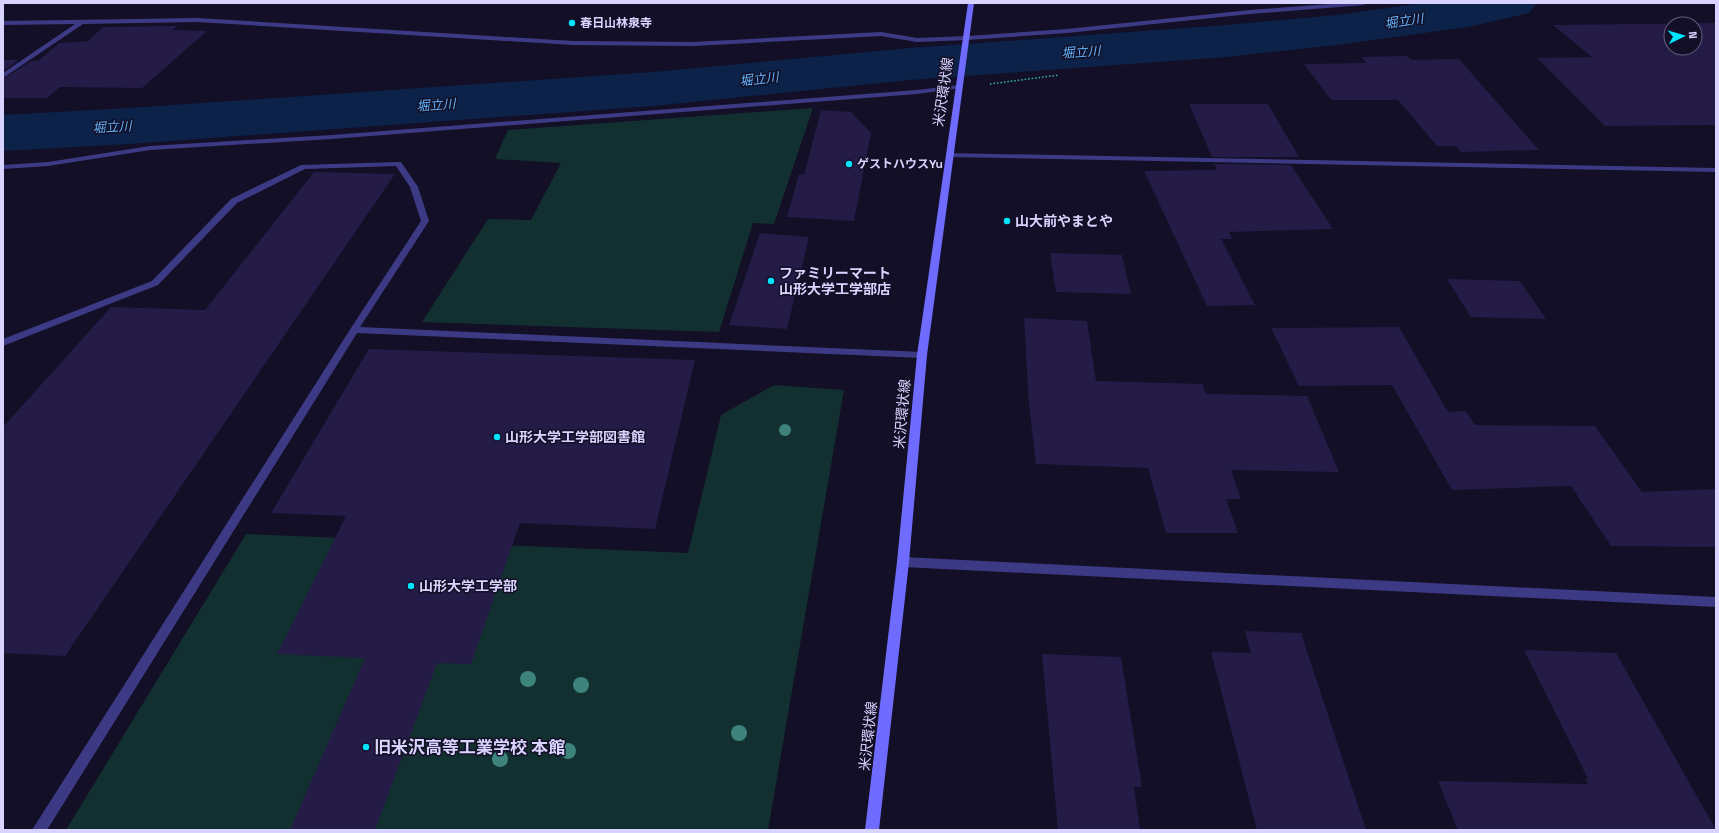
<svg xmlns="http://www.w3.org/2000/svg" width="1719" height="833" font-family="'Space Grotesk','Noto Sans JP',sans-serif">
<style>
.green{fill:#12302f}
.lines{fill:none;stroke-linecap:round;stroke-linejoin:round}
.river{fill:#0c2248;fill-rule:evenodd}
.building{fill:#241b47;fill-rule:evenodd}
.path{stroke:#2fb8b0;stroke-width:1.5;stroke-dasharray:1.5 2;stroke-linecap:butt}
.service{fill:#3d3a85;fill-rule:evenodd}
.minor{fill:#3d3a85;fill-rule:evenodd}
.secondary{fill:#6f6bff;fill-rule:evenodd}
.tree{fill:#3d827b}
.poi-dot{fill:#00e5ff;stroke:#130f26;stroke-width:1.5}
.labels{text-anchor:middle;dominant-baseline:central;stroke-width:3;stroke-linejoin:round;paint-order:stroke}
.far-poi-label{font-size:12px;font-weight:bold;fill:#d9d4ff;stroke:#130f26;text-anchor:start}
.far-water-label{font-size:13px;font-style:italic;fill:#62b6ff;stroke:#130f26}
.street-label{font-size:14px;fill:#d9d4ff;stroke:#130f26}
.poi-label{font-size:14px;font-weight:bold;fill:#d9d4ff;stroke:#130f26;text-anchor:start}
.near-poi-label{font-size:17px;font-weight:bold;fill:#d9d4ff;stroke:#130f26;text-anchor:start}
</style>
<rect width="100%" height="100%" fill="#130f26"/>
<path class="green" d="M813 108 774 224 753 223 719 332 422 322 488 219 531 220 561 163 495 159 508 130Z
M774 385 844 390 768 830H66L246 534 688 553 721 415Z"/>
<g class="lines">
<path class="river" d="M1423 3H1537L1529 13 1468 27 1337 45 1226 57 910 80 653 106 129 144 3 151V115L129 108 653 72 910 48 1226 25 1337 15Z"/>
</g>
<path class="building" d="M1716 23V125L1605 126 1537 58 1592 57 1553 25ZM1671 24H1695V48H1671Z
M177 26 173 30 207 31 142 88 60 87 47 98H3V79L31 61H38L59 43 88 41 103 27Z
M1407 56 1411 60 1459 59 1539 150 1461 152 1456 146H1437L1398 100H1331L1304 64 1366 63 1361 57Z
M3 60H19L3 71Z
M1189 104H1268L1299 157H1212Z
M821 110 851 112 871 133 854 221 787 217 799 174 804 175Z
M1214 164 1291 165 1333 229 1229 232 1232 239H1221L1255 305 1207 306 1144 171 1217 170Z
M314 172 395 174 65 656 3 653V427L111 307 205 310Z
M760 233 809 237 787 329 729 325Z
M1050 253 1122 255 1131 294 1056 292Z
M1447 279 1520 281 1546 319 1471 317Z
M1024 318 1087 321 1096 381 1202 384 1206 394 1307 396 1339 472 1231 470 1241 499H1226L1238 533H1166L1148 468 1036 464 1029 405Z
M1399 327 1448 412 1466 411 1475 425 1595 426 1642 492 1716 489V547L1611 546 1571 486 1452 490 1392 385 1299 386 1271 328Z
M369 349 695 360 655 529 520 523 471 664 437 663 375 830H290L365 658 277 654 346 516 271 513Z
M1245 631 1301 633 1366 830H1257L1211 652 1251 653Z
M1524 650 1616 653 1716 830H1458L1438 781 1588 784 1585 779H1588Z
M1042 654 1121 657 1142 787H1134L1140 830H1058Z"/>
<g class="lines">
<path class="path" d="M990 84 1059 75"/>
<path class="service" d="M398 162H401L418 187 429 221 360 327 922 352 927 355 922 358 357 333 47 830H32L351 328 421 221 410 187 396 166 305 169 237 203 158 285 3 346V339L152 281 231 199 301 165Z"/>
<path class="minor" d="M1342 3H1367L1364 5 1250 14 1067 33 967 40 917 42 881 36 693 46 573 45 197 22 83 24 3 78V73L75 24 3 25V21L197 18 573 41 693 42 881 32 917 38 967 36 1067 29 1250 10Z
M959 85 961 86V88L917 94 332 139 150 150 48 166 3 169V165L48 162 150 146 332 135 917 90Z
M946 153 1716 168V172L949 157H946Z
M903 557 1716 597V607L903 567 899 565 897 562 899 559Z"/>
<path class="secondary" d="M968 3H974L927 355 909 562 879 830H865L897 562 917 355Z"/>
</g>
<g class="tree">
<circle cx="785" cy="430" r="6"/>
<circle cx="528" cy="679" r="8"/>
<circle cx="581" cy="685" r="8"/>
<circle cx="739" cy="733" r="8"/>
<circle cx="568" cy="751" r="8"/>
<circle cx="500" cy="759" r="8"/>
</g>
<g class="poi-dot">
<circle cx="572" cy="23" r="4"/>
<circle cx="849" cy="164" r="4"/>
<circle cx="1007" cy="221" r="4"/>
<circle cx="771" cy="281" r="4"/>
<circle cx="497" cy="437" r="4"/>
<circle cx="411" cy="586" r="4"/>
<circle cx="366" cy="747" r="4"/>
</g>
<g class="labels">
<g class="far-poi-label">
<text x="580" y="23">春日山林泉寺</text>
<text x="857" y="164">ゲストハウスYu</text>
</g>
<g class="far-water-label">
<text transform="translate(1404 21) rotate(-8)">堀立川</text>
<text transform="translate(1081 52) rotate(-4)">堀立川</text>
<text transform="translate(759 79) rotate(-6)">堀立川</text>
<text transform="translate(436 105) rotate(-4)">堀立川</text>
<text transform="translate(112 127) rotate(-3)">堀立川</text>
</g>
<g class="street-label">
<text transform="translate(943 92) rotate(-82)">米沢環状線</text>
<text transform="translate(902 414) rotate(-85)">米沢環状線</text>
<text transform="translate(868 736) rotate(-84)">米沢環状線</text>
</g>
<g class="poi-label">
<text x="1015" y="221">山大前やまとや</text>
<text x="779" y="273">ファミリーマート<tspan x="779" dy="16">山形大学工学部店</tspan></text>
<text x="505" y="437">山形大学工学部図書館</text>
<text x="419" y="586">山形大学工学部</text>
</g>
<g class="near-poi-label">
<text x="374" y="747">旧米沢高等工業学校 本館</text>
</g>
</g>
<rect width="1719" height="833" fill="none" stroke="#d9d4ff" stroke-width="8"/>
<g transform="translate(1683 36) rotate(85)"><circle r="19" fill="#130f26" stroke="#625e7d"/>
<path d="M0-3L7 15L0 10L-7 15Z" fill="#00e5ff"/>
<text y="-6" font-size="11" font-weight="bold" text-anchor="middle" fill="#d9d4ff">N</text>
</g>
</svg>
